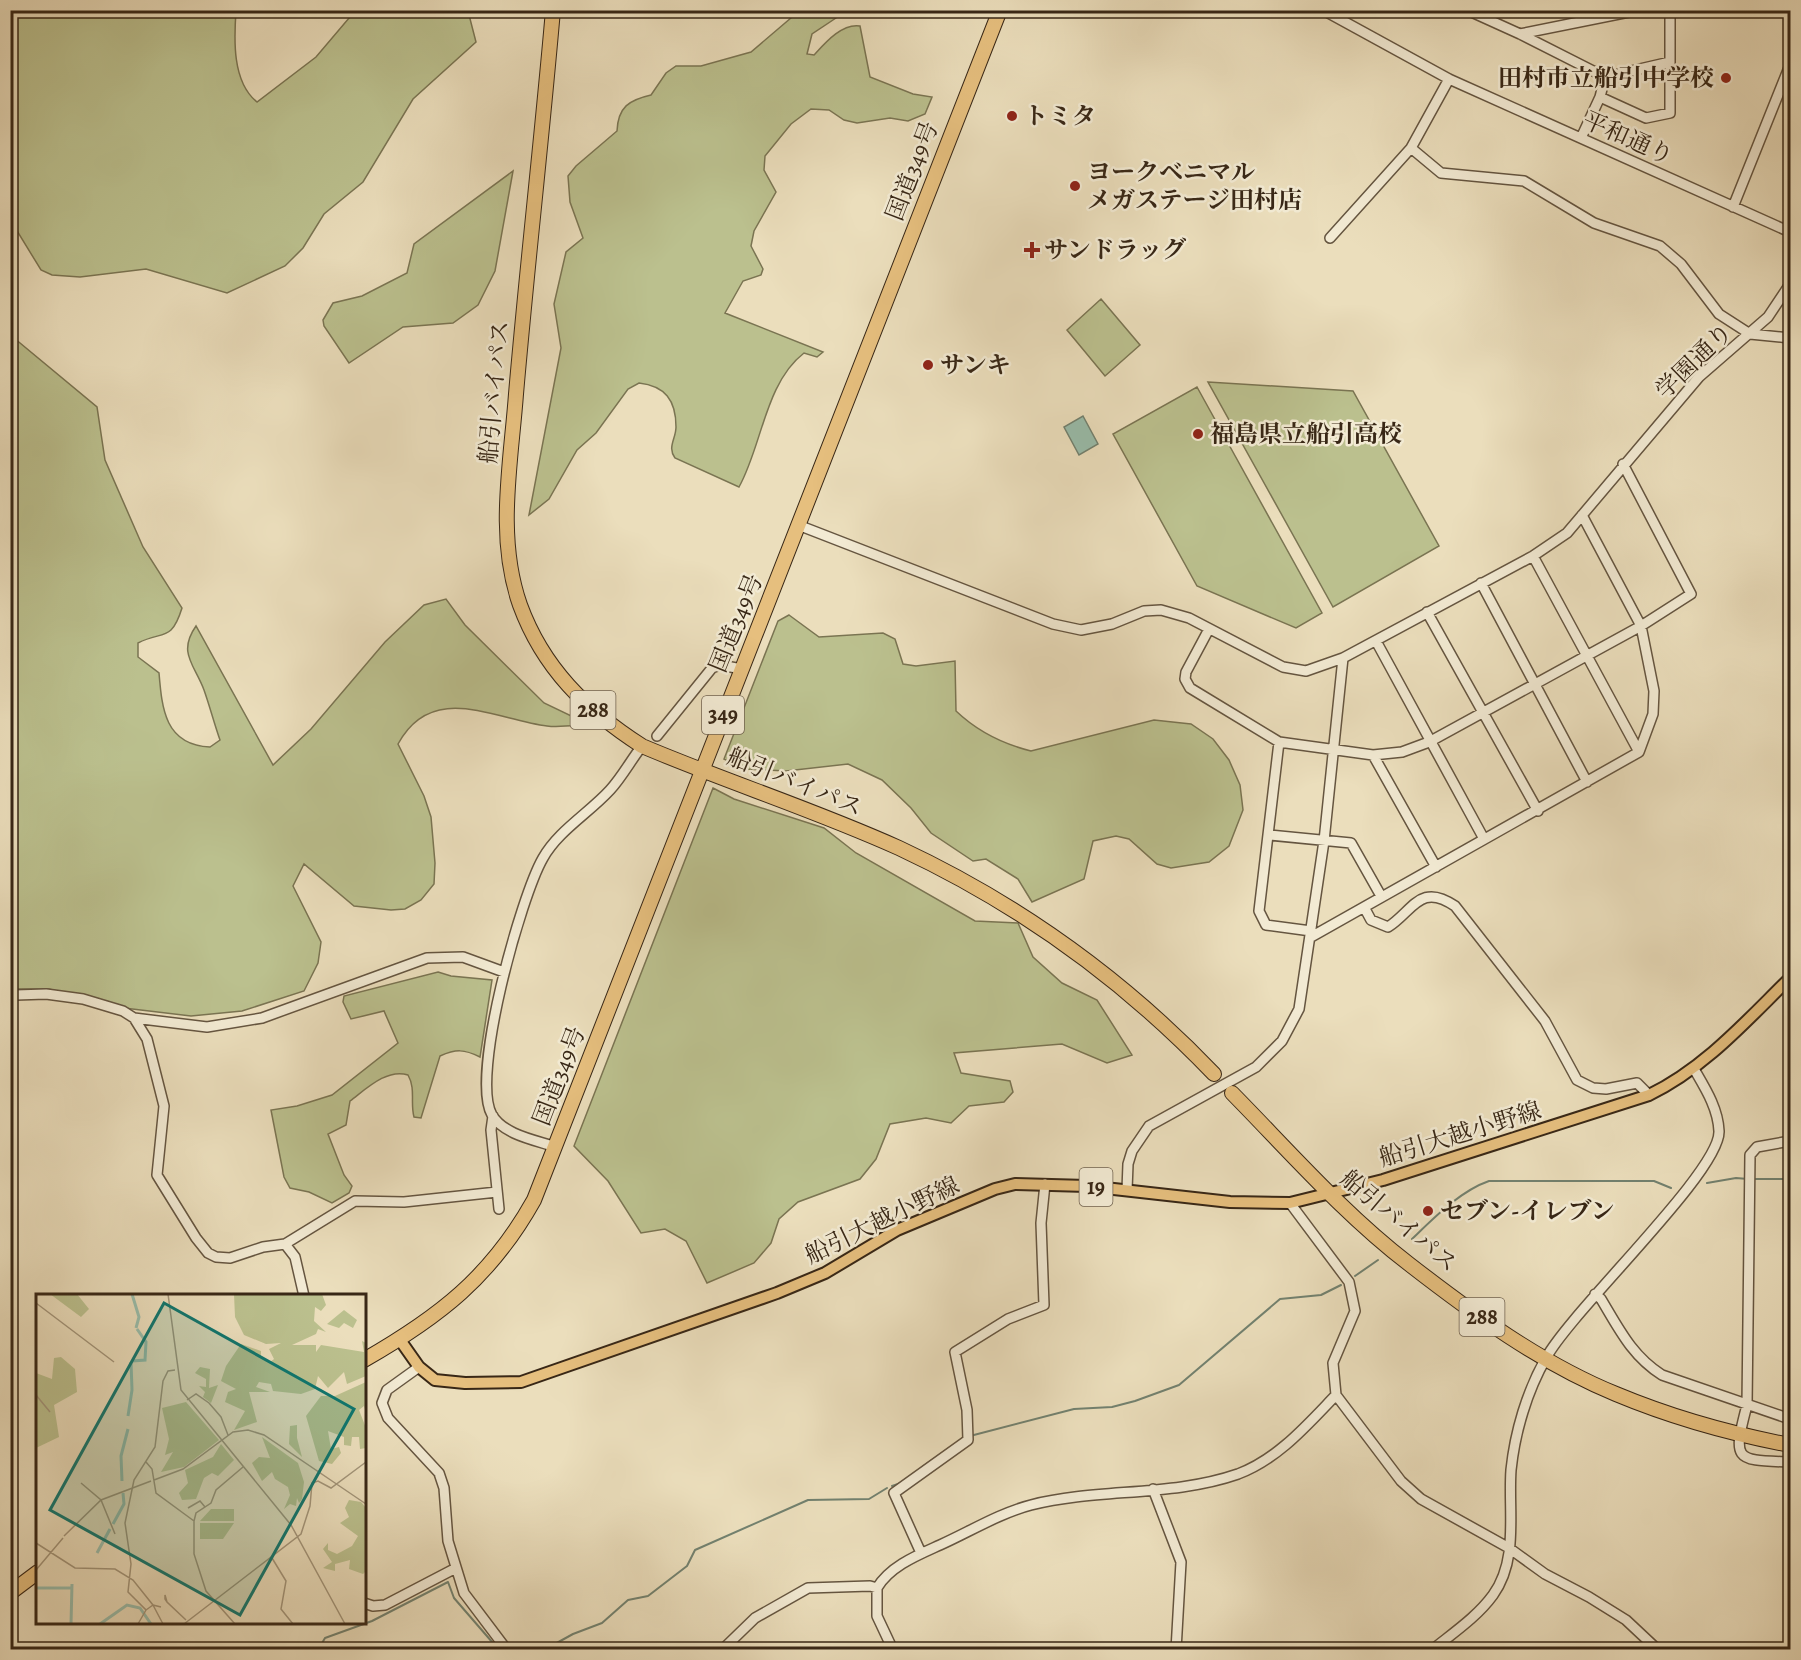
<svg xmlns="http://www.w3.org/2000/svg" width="1801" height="1660" font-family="Alegreya,'Noto Serif JP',serif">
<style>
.green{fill:#bbc08e;stroke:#7a7452;stroke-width:1.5}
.water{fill:#99bdab;stroke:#72816f;stroke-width:1.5}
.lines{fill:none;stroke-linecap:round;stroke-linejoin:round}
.stream{stroke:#72816f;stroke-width:2}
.minor-casing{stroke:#655540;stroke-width:12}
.major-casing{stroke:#382716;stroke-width:14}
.highway-casing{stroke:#382716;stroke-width:16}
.minor{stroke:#f2ead3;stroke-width:9}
.major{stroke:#e6bf7e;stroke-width:10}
.highway{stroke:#e6bf7e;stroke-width:14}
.poi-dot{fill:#8f2418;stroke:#f2ead3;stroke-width:2}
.labels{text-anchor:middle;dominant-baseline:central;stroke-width:5;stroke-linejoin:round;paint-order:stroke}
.shield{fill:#f2ead3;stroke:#70624f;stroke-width:1.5}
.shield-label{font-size:22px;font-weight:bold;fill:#382716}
.poi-label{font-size:24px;font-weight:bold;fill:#382716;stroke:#f2ead3;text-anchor:start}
.street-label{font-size:24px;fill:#382716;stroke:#f2ead3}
.inset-river{fill:none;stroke:#99bdab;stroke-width:3}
.inset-road{fill:none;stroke:#a3957a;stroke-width:1.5}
.view{fill:#0f766e;fill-opacity:0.15;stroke:#0f766e;stroke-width:3}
.inset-edge{fill:none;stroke:#382716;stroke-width:3}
</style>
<rect width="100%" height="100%" fill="#ebdebc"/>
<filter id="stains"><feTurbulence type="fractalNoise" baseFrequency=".00333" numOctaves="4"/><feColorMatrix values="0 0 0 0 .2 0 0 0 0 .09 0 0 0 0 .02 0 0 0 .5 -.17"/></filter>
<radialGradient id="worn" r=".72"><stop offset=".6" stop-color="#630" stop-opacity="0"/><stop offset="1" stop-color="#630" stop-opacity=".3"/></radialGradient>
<path class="green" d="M11 10 236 11C234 39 232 82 257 102L316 57 355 11H468L476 42 413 99 363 182 324 214 303 248 285 266 227 293 146 269 80 277 52 275 41 270 11 221Z
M829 11 836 18 812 34 807 54 814 55C825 43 842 23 860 26L870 77 913 94 932 97 925 114 908 121 890 118 857 123 844 120 829 110 811 109 791 124 765 156 764 170 776 192 754 231 751 246 763 269 761 275 743 281 725 313 823 352 817 357 804 353C765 383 762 446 739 487L675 458C667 447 676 439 676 427 676 400 665 386 639 383L628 389 596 433 577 450 549 499 529 515 561 348 554 304 566 252 583 238 570 202 568 176 576 166 617 131C618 107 629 100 651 95L666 73 676 66H701L751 52 798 12Z
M513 171 495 271 478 305 453 323 403 327 349 363 324 326 323 320 333 303 362 296 407 273 414 244Z
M1101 299 1140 345 1105 376 1067 330Z
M14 338 97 407 105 460 143 547 182 608C171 643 163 630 138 643V657L159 673C162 709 165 745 210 747L220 740C214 723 210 707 204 690 195 665 177 653 196 626L273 765 311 729 385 642 424 605 446 599 465 625 544 703 588 724C575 725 560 728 547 726 494 719 432 681 398 744L424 796 431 817 435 863 434 884 421 900 405 909 391 910 354 906 304 864 293 886 321 942 318 963 304 991 242 1011 191 1016 124 1008 49 989H11L10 339Z
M1208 382 1353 391 1439 546 1333 607Z
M1197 387 1322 613 1296 628 1197 586 1113 434Z
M789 615 819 637 883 633 895 639 903 664 916 666 955 661 956 711C977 731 1003 744 1031 751L1154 720 1191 724 1213 739 1229 760 1240 785 1243 810 1229 846 1209 862 1171 868 1157 864 1129 839 1116 836 1093 841 1084 879 1032 902 1018 879 986 859 973 861 931 833 911 808 882 780 848 764 786 771 746 769 724 759 778 621Z
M713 788 734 799 824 828 856 853 975 921 1018 923 1033 957 1062 983 1097 1000 1132 1055 1107 1063 1062 1044 954 1053 961 1073 1010 1081 1013 1092 1004 1102 969 1106 951 1123 926 1118 890 1124 876 1159 860 1179 798 1202 779 1219 771 1243 754 1263 707 1283 686 1241 665 1229 641 1233 608 1181 574 1146Z
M438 972 451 976 492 980 480 1057C464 1049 456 1049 440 1056L421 1118 414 1117C410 1103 416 1089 408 1075 387 1068 366 1089 350 1101L346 1125 328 1134 344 1175 352 1186 349 1193 332 1203 309 1192 290 1188 284 1177 271 1110 297 1106 332 1095 398 1043 384 1011 351 1019 343 1002 344 996Z"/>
<path class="water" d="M1083 416 1098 444 1079 455 1064 427Z"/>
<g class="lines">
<path class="stream" d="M1754 1179H1790
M1707 1183 1736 1178 1748 1179
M1412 1239C1434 1218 1460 1191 1489 1181H1654L1671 1188
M1355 1276 1378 1260
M970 1436 1074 1409 1112 1407 1135 1401 1179 1385 1280 1299 1321 1295 1341 1285
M922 1467 962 1439
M892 1486 901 1483
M318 1650 325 1638 372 1621 448 1582 454 1598 499 1650
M544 1650 573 1634 602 1623 628 1600 648 1596 687 1566 695 1550 808 1500 869 1499 887 1488"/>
<g class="minor-casing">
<path id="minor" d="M1323 10 1449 79 1790 232
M1467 10 1520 34 1605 77 1670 62
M1520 34 1639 10
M1600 97 1646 118 1670 113V10
M1581 138 1600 97 1605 77
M1411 148 1441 173 1524 181 1594 223 1660 246 1681 264 1719 314 1750 334 1790 338
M1733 207 1790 65
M1330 238 1411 148 1449 79
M798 525 1053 624 1081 630 1112 624 1144 611 1161 610 1189 618 1283 667 1306 671 1343 658 1533 556 1567 533 1699 377 1768 317 1790 284
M1533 556 1639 752
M1481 583 1587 782
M1427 612 1538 811
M1209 629 1186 672 1185 679 1190 688 1279 742 1373 755 1402 752 1429 742 1641 626 1691 594 1623 464
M1376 641 1484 839
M657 736 712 668 720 665 742 669
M1279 742 1259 911 1266 925 1311 931
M1373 755 1436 867
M1269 835 1351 843 1381 896
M1364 907 1371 920 1388 927C1413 911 1420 882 1455 906L1545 1021 1577 1080 1593 1088 1606 1089 1637 1083 1649 1095
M1311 937 1639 752 1653 714 1654 691 1641 626 1582 515
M10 998 16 995 46 994 83 999 123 1011 134 1018 147 1039 164 1106 157 1175 196 1238 208 1253 216 1257 230 1258 263 1247 285 1244 355 1201 404 1202 497 1192
M134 1018 207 1027 262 1018 427 958 463 957 504 972
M493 1116 491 1130 499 1209
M1790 1141 1757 1147 1750 1155 1747 1405C1732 1462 1735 1460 1790 1462
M556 1147C535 1140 504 1135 492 1115 470 1077 521 896 543 858 558 831 589 813 610 790 622 777 631 760 642 746
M1127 1190 1128 1164 1132 1151 1149 1126 1256 1067 1282 1041 1299 1009 1324 841 1343 658
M1290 1203 1349 1282 1355 1311 1333 1363 1336 1395 1401 1481 1421 1499 1509 1548 1545 1574 1589 1597 1626 1620 1658 1650
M285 1244 295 1257 304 1296
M1595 1294 1601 1299C1619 1329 1632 1356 1662 1375L1790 1419
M419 1367 387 1390 382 1403 388 1418 439 1473 444 1488 448 1541 464 1593 507 1650
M1153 1489 1181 1562 1176 1650
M921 1553 894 1493 968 1440 967 1410 955 1352 1008 1319 1044 1305 1041 1223 1045 1184
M364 1603 373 1606 385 1605 456 1568
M722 1650 755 1618 808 1588 870 1586 877 1588
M893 1650 877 1616V1588C890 1566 918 1555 940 1545 969 1532 1000 1513 1031 1505 1098 1488 1172 1497 1238 1474 1278 1459 1307 1425 1336 1395
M1432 1650C1453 1633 1477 1617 1493 1595 1519 1559 1508 1511 1511 1470 1515 1432 1527 1391 1546 1358 1572 1310 1721 1171 1719 1131 1718 1108 1705 1088 1694 1069"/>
</g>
<g class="major-casing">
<path id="major" d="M400 1340 419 1367 435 1380 465 1383 521 1382 777 1293 825 1273 897 1230 995 1189 1015 1184 1087 1186 1230 1202 1290 1203 1383 1180 1649 1095C1705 1068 1747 1020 1790 978"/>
</g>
<g class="highway-casing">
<path id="highway" d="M553 10C542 138 527 266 516 394 511 463 496 537 520 605 543 668 586 710 642 746 727 782 815 810 899 848 1017 903 1124 980 1214 1074
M1232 1093C1289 1151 1344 1214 1409 1264 1472 1313 1542 1364 1616 1394 1671 1417 1732 1434 1790 1445
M364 1360C439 1317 491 1277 534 1200L1000 10
M10 1593 38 1572"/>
</g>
<use href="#minor" class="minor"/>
<use href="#major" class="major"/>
<use href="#highway" class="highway"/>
</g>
<g class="poi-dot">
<circle cx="1726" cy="78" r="6"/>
<circle cx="1012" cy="116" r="6"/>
<circle cx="1075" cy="186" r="6"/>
<path d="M1029 241h6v6h6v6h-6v6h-6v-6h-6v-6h6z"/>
<circle cx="928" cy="365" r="6"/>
<circle cx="1198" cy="434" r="6"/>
<circle cx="1428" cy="1211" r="6"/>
</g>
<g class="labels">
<g class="shield">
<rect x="570.5" y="691" width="45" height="38" rx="4.5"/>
<rect x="702" y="696" width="42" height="38" rx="4.5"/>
<rect x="1079.5" y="1168" width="33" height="38" rx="4.5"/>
<rect x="1459.5" y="1298" width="45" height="38" rx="4.5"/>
</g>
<g class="shield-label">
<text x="593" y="710">288</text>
<text x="723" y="715">349</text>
<text x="1096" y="1187">19</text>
<text x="1482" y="1317">288</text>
</g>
<g class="poi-label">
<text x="1714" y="78" text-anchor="end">田村市立船引中学校</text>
<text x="1024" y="116">トミタ</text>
<text x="1087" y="172">ヨークベニマル<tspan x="1087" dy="28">メガステージ田村店</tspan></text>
<text x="1044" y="250">サンドラッグ</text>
<text x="940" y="365">サンキ</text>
<text x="1210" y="434">福島県立船引高校</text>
<text x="1440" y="1211">セブン-イレブン</text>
</g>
<g class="street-label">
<text transform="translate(1628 138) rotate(24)">平和通り</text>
<text transform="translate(912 171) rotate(-69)">国道349号</text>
<text transform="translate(1694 361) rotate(-44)">学園通り</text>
<text transform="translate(494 392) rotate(-85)">船引バイパス</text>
<text transform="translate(736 623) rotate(-68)">国道349号</text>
<text transform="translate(795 782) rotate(22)">船引バイパス</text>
<text transform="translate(559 1076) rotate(-69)">国道349号</text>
<text transform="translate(1460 1134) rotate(-17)">船引大越小野線</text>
<text transform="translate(882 1220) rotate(-26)">船引大越小野線</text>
<text transform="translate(1399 1221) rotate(40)">船引バイパス</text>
</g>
</g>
<g transform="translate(36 1294)">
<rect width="330" height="330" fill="#ebdebc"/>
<path d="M41 0 53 15 45 23 14 0ZM198 0H286L290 11 285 17 279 13 278 27 290 38 282 35 280 40 256 51H280V58L285 51 328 58 326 47 330 49V82L311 90 308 78 292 94 282 82 279 95 265 100 237 97 235 90 223 88 220 93 234 98H213L221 128 198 136 209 117 189 108 192 98 200 95 185 87 190 72 205 50 225 57V63L234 68 238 65 233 55 245 49 230 50 208 41 199 23ZM308 16 321 26 317 34 308 29 303 34 291 30ZM25 63 39 75 41 98 18 111 23 143 0 154V79L16 85 18 64ZM164 73 174 75 173 94 182 91 175 109 167 103 169 98 163 92 170 93V85L159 79ZM330 88V119L328 112 323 116 330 134V154L324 155 323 143H316L315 152 308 151V143L292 137 295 155 303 153 305 159 296 170 283 167 270 122 285 102H299ZM150 108 183 146 148 173 125 178 137 158 129 161 133 145 126 114ZM261 131V144L266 163 253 150 254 132ZM226 143 262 169 268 188 266 205 263 209 261 204 260 212 254 210 248 215 254 201 252 193 239 185 236 178 226 187 216 169 223 163 234 164ZM185 150 198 166 182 182 176 179 168 184 160 205 146 206 143 199 152 189 149 176 177 163ZM313 206 325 208 330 214V277L327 280 313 275 314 266 299 270V277L287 274 296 268 287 255 292 249V256L301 260 316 252 322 242 304 229 313 223 309 214ZM175 215H198V227H164ZM164 229H198L187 245H164Z" fill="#bbc08e"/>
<path class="inset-river" d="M96 0 103 23 100 34M96 67 109 66 110 48 101 35M92 122 96 96 95 68M86 187 85 162 92 135M77 230 88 210 87 199M61 259 74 235M0 294H35M35 330 36 290M64 330 91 311 104 314 115 330"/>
<path class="inset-road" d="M132 0 145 96 255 231 309 330M0 9 78 68M0 101 14 118M151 106 160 100 173 109 185 123 192 141M110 168 116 175 120 199 158 227M118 186 147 175 197 138 212 136 228 141 330 210M45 189 65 206 79 240M152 214 164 207 169 213M28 242 65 206 115 187M0 249 39 274 79 275 97 286 117 311 125 313M236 264 250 287 245 315 257 330M0 276 27 244M131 308 129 305V301L131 308 150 326M110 316 117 311 127 330M102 330 110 316 92 298 95 270 89 229 98 186 119 153 127 87 132 77 139 76M148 330 265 240 274 212 276 189 282 187 295 194 330 168M199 330 170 297 158 260V227L160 219 175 209 180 196 207 173"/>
<path class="view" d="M128 9 318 115 204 321 14 216Z"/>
<rect width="330" height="330" class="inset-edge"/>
</g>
<rect width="1801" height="1660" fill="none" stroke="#ebdebc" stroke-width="36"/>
<rect x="12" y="12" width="1777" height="1636" fill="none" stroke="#382716" stroke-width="3"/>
<rect x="18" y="18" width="1765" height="1624" fill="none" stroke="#382716" stroke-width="1.5"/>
<rect width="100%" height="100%" filter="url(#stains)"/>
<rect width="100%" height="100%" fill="url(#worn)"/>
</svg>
